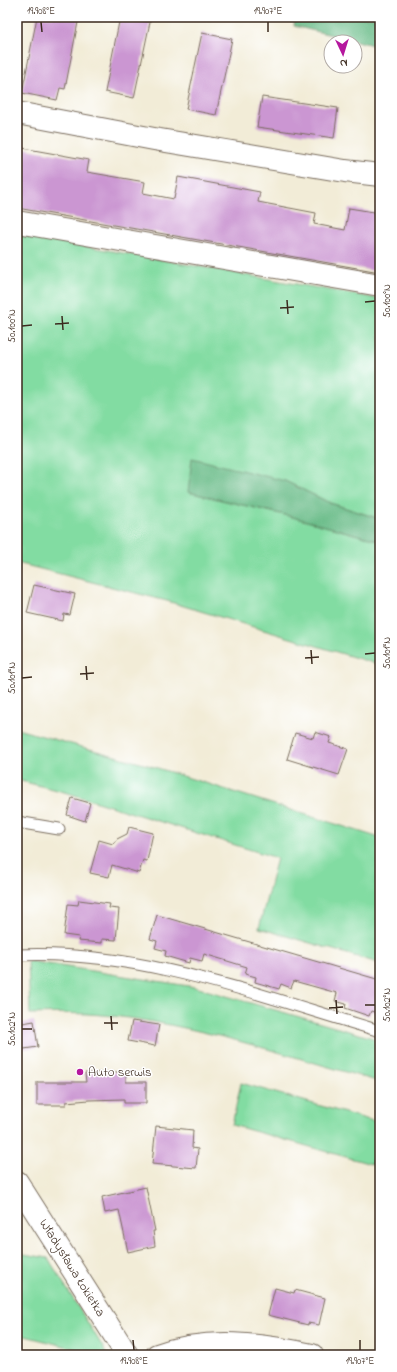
<svg xmlns="http://www.w3.org/2000/svg" width="397" height="1372" font-family="'Indie Flower',sans-serif">
<style>
.green{fill:#82dca2;stroke:#5e8360}
.forest{fill:#69bc88;stroke:#527353}
.building{fill:#cb96d2}
.lines{fill:none;stroke-linecap:round;stroke-linejoin:round}
.service-casing{stroke:#7b6e5f;stroke-width:13}
.minor-casing{stroke:#7b6e5f;stroke-width:24}
.tertiary-casing{stroke:#7b6e5f;stroke-width:24}
.service{stroke:#fff;stroke-width:11}
.minor{stroke:#fff;stroke-width:22}
.tertiary{stroke:#fff;stroke-width:22}
.ticks{fill:none;stroke:#3b2a1e;stroke-width:1.5}
.poi-dot{fill:#b5179e;stroke:#fff;stroke-width:1.5}
.labels{text-anchor:middle;dominant-baseline:central;stroke-width:3;stroke-linejoin:round;paint-order:stroke}
.poi-label{font-size:13px;fill:#3b2a1e;stroke:#fff;text-anchor:start}
.street-label{font-size:13px;fill:#3b2a1e;stroke:#fff}
.neatline{fill:none;stroke:#3b2a1e;stroke-width:1.5}
.ticks-label{font-size:10px;text-anchor:middle;fill:#3b2a1e}
</style>
<rect width="100%" height="100%" fill="#fff"/>
<filter id="ink" filterUnits="userSpaceOnUse"><feTurbulence type="fractalNoise" baseFrequency=".025" numOctaves="2"/><feDisplacementMap in="SourceGraphic" scale="8" xChannelSelector="R" yChannelSelector="G"/><feConvolveMatrix kernelMatrix="1 2 1 2 8 2 1 2 1" color-interpolation-filters="sRGB"/></filter>
<filter id="wash" filterUnits="userSpaceOnUse"><feTurbulence type="fractalNoise" baseFrequency=".012" numOctaves="4" result="noise"/><feDisplacementMap in="SourceGraphic" scale="16" xChannelSelector="R" yChannelSelector="G"/><feGaussianBlur stdDeviation="0.9" result="paint"/><feColorMatrix in="noise" values="0 0 0 0 0 0 0 0 0 0 0 0 0 0 0 0 0 1.4 0 .05"/><feComposite in="paint" operator="in"/></filter>
<g filter="url(#wash)">
<rect width="100%" height="100%" fill="#f2ecd7"/>
<path class="green" d="M17 234 380 299V519L330 503 285 481 188 492 285 515 380 541V665L167 601 17 563Z
M17 729 151 766 380 838V955L378 963 259 928 277 858 68 793 17 780Z
M28 961 195 987 380 1040V1082C295 1058 209 1028 121 1017 91 1013 61 1013 30 1014Z
M241 1083 380 1123V1132L371 1164 232 1125Z
M17 1253 48 1258 104 1349 106 1355H100L17 1334Z"/>
<path class="forest" d="M295 17H380V48L377 46 294 26Z
M192 458 285 481 330 503 380 519V541L285 515 188 492Z
M380 1132V1167L371 1164Z"/>
<g id="blocks">
<path class="building" d="M37 17H79L65 89 60 88 57 100 22 93Z
M120 17 150 22 134 98 105 92Z
M202 33 232 39 216 115 186 109Z
M262 97 338 108 334 138 257 127Z
M17 147 89 160 87 172 145 182 143 193 174 199 178 177 260 192 258 202 316 213 314 224 345 230 349 208 380 213V272L17 208Z
M34 585 75 594 70 615 64 614 63 621 27 613Z
M315 732 331 737 329 743 348 749 339 775 287 759 295 733 313 738Z
M72 798 90 803 85 821 67 815Z
M129 827 153 833 147 861 143 860 139 873 112 865 109 877 90 873 99 840 113 844 117 839 127 834Z
M79 900 110 904 109 908 119 909 116 940 102 939V943L78 941 79 937 64 935 68 904 78 905Z
M157 915 380 980V1014L371 1011 369 1016 345 1008 346 1004 335 1001 337 993 294 981 291 988 281 984 279 989 255 982 256 977 245 974 247 967 224 960 204 954 202 961 190 958 189 963 165 956 166 951 155 948 157 941 150 939Z
M34 1021 38 1047 17 1050V1024Z
M132 1021 159 1025 155 1046 128 1041Z
M109 1072H126V1082H146V1103H124V1099L89 1100 66 1102V1105H37V1082H86L85 1073Z
M156 1126 193 1130 192 1148 198 1149 196 1168 152 1164Z
M146 1187 155 1231H153L155 1246 128 1252 119 1210 105 1213 102 1197Z
M275 1288 294 1293 295 1290 325 1298 319 1325 308 1323V1325L268 1315Z"/>
</g>
</g>
<g filter="url(#ink)">
<use href="#blocks" fill-opacity="0" stroke="#7b6e5f" stroke-width="1"/>
<g class="lines">
<g class="service-casing">
<path id="service" d="M17 822 59 829
M17 955C140 949 263 997 380 1031"/>
</g>
<g class="minor-casing">
<path id="minor" d="M17 113 154 139 345 171 380 175
M17 222 380 285
M157 1355C208 1337 260 1344 312 1355"/>
</g>
<g class="tertiary-casing">
<path id="tertiary" d="M17 1182 127 1355"/>
</g>
<use href="#service" class="service"/>
<use href="#minor" class="minor"/>
<use href="#tertiary" class="tertiary"/>
</g>
</g>
<path class="ticks" d="M41 22 42 32M268 22V32M287 300 288 314M365 302 375 301M280 308 294 307M62 316 63 330M55 324 69 323M22 326 32 325M311 650 312 664M365 654 375 653M305 658 319 657M86 666 87 680M80 674 94 673M22 678 32 677M336 1000 337 1014M365 1005H375M329 1008 343 1007M111 1016 112 1030M104 1023H118M22 1029H32M133 1340 134 1350M360 1340V1350"/>
<circle class="poi-dot" cx="80" cy="1072" r="4"/>
<g class="labels">
<g class="poi-label">
<text x="88" y="1072">Auto serwis</text>
</g>
<g class="street-label">
<text transform="translate(72 1268) rotate(58)">Władysława Łokietka</text>
</g>
</g>
<rect width="397" height="1372" fill="none" stroke="#fff" stroke-width="44"/>
<g transform="translate(343 54) rotate(176)"><circle r="19" fill="#ffffff" stroke="#b1aaa5"/>
<path d="M0-3L7 15L0 10L-7 15Z" fill="#b5179e"/>
<text y="-6" font-size="11" font-weight="bold" text-anchor="middle" fill="#3b2a1e">N</text>
</g>
<rect x="22" y="22" width="353" height="1328" class="neatline"/>
<g class="ticks-label">
<text x="41" y="14">19.908°E</text>
<text x="268" y="14">19.907°E</text>
<text transform="translate(386 301) rotate(-90)" y="4">50.100°N</text>
<text transform="translate(11 326) rotate(-90)" y="4">50.100°N</text>
<text transform="translate(386 653) rotate(-90)" y="4">50.101°N</text>
<text transform="translate(11 678) rotate(-90)" y="4">50.101°N</text>
<text transform="translate(386 1005) rotate(-90)" y="4">50.102°N</text>
<text transform="translate(11 1029) rotate(-90)" y="4">50.102°N</text>
<text x="134" y="1364">19.908°E</text>
<text x="360" y="1364">19.907°E</text>
</g>
</svg>
